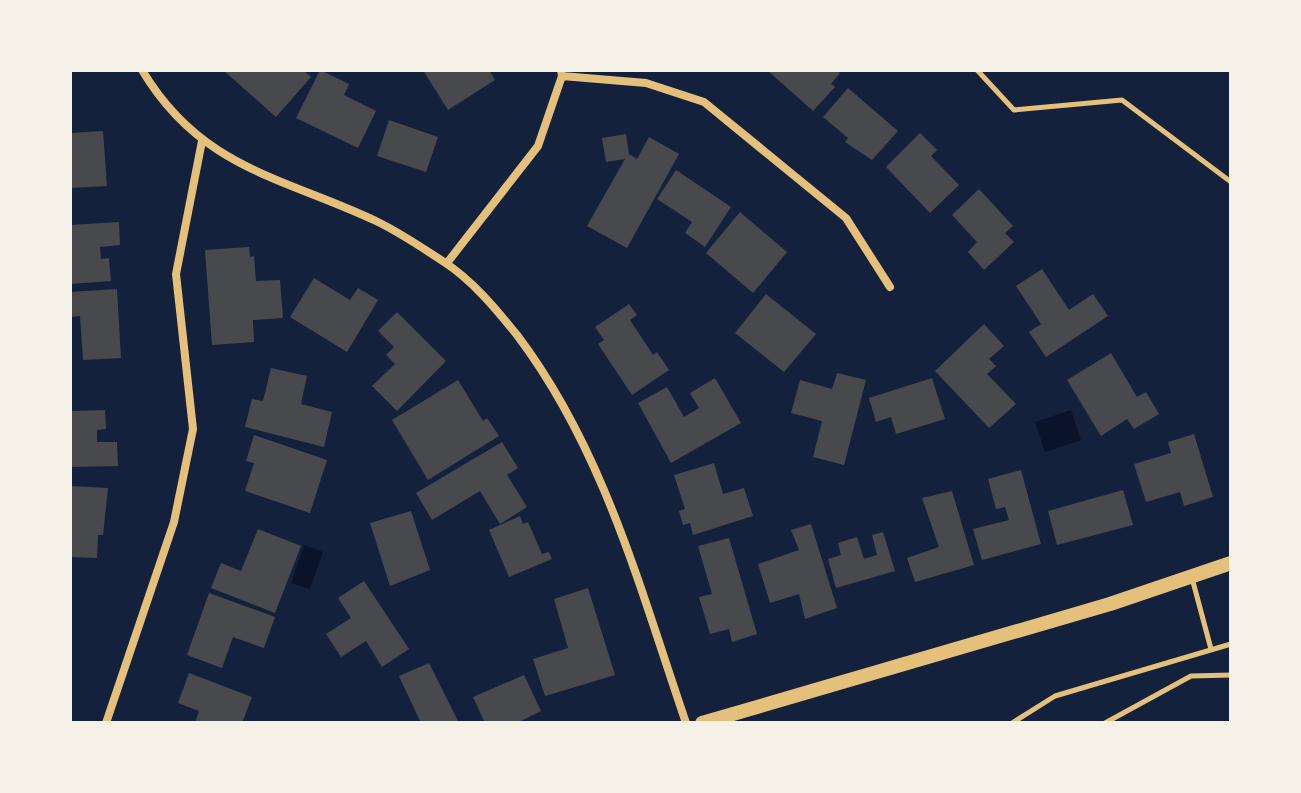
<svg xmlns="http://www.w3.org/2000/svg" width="1301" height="793" font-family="Manrope,sans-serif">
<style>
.water{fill:#0b132b}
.building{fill:#48494c}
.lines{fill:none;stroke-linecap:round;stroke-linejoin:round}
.path{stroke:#e5c07b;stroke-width:5}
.service{stroke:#e5c07b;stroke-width:5}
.minor{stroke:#e5c07b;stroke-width:8}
.secondary{stroke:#e5c07b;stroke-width:14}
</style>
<rect width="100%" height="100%" fill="#14213d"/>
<path class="water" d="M1071 410 1081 440 1045 452 1035 422Z
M304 545 323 552 310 589 291 583Z"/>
<path class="building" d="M223 70H303L311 77 276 117Z
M320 70 349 84 344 95 376 111 358 148 296 118Z
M423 70H489L495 80 448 110Z
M767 70H836L840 73 831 84 835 87 813 111Z
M848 88 898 131 872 160 845 142 848 138 823 117Z
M389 120 438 137 426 172 377 156Z
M103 131 107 186 70 188V133Z
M920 133 937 150 931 156 959 185 930 213 886 167Z
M626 134 629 154 637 159 649 137 679 154 627 248 587 226 625 159 606 162 602 138Z
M676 170 731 207 705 247 685 233 692 222 657 199Z
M979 189 1013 226 1005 233 1014 242 984 270 968 252 977 242 952 215Z
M740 212 787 252 753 293 706 253Z
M119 222 120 245 100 247 101 259 109 258 111 281 70 284V225Z
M249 247 250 257 254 256 256 281 280 280 283 318 253 320 254 342 212 345 205 250Z
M1042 269 1069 310 1093 294 1108 316 1046 357 1029 332 1041 324 1016 286Z
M314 278 350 300 358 288 378 300 347 352 290 317Z
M117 289 121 358 83 360 80 316 70 317V292Z
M766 294 816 334 784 372 735 333Z
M629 304 637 315 630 320 653 355 657 352 669 370 632 395 598 344 604 340 595 327Z
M397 312 446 361 397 411 372 386 395 364 386 355 394 347 378 331Z
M984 324 1004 346 989 359 996 366 987 374 1016 404 989 428 935 371Z
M1111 353 1137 397 1146 392 1159 414 1134 429 1127 419 1101 436 1067 380Z
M271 368 307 376 301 404 332 412 324 447 245 427 252 399 263 401Z
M837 373 866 380 844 465 813 457 822 421 791 413 800 380 832 389Z
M715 378 741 423 671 463 638 403 667 387 684 417 699 408 690 393Z
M932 378 945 419 896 434 891 417 876 422 869 398Z
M458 380 483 421 487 418 499 436 428 480 392 420Z
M105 410 106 429 97 430V442H117L118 466 70 467V411Z
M1194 434 1213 497 1184 506 1180 492 1146 502 1134 464 1171 453 1168 442Z
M254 435 327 460 310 513 245 491 254 463 246 461Z
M502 442 518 468 507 475 527 507 500 524 480 491 432 520 416 493Z
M714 463 723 494 744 488 753 516 693 535 690 523 683 525 679 511 685 509 674 475Z
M1021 470 1041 544 982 560 973 529 1009 520 1005 507 996 509 988 479Z
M70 486 108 488 103 535H98L97 558 70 557Z
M1123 490 1133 525 1057 545 1048 511Z
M952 491 974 565 915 582 907 558 939 547 922 498Z
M411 511 430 570 390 586 370 523Z
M520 516 523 524 528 522 542 554 549 552 552 559 509 577 489 530Z
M811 524 837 608 805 619 799 594 770 603 758 564 799 550 791 530Z
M258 529 301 546 275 613 211 588 221 563 241 571Z
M883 532 895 571 836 588 828 559 841 555 838 543 857 537 864 559 877 555 872 535Z
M729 538 757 634 732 642 729 629 710 634 699 597 712 594 698 546Z
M364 581 409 649 382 667 366 641 341 657 326 634 351 618 338 598Z
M588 588 615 675 545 696 533 659 568 648 554 599Z
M209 593 275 617 264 648 233 637 222 668 187 655Z
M429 663 459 723H421L399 676Z
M189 673 252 697 242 723H195L199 711 178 703Z
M524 675 541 711 517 723H485L473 697Z"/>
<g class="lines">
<path class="path" d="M977 70 1014 110 1122 100 1231 182
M1105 723 1191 676 1231 675"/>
<path class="service" d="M1192 578 1211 649
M1012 723 1055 696 1231 644"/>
<path class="minor" d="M142 70C201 169 283 177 376 221 399 232 423 248 444 262 472 280 496 309 517 335 604 450 640 589 686 723
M562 76 646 83 704 102 846 218 890 287
M447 263 538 146 562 76 561 70
M106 723 174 522 193 429 176 274 202 141"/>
<path class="secondary" d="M702 723 1110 604 1231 563"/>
</g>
<rect width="1301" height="793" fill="none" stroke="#f6f1e7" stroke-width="144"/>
</svg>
